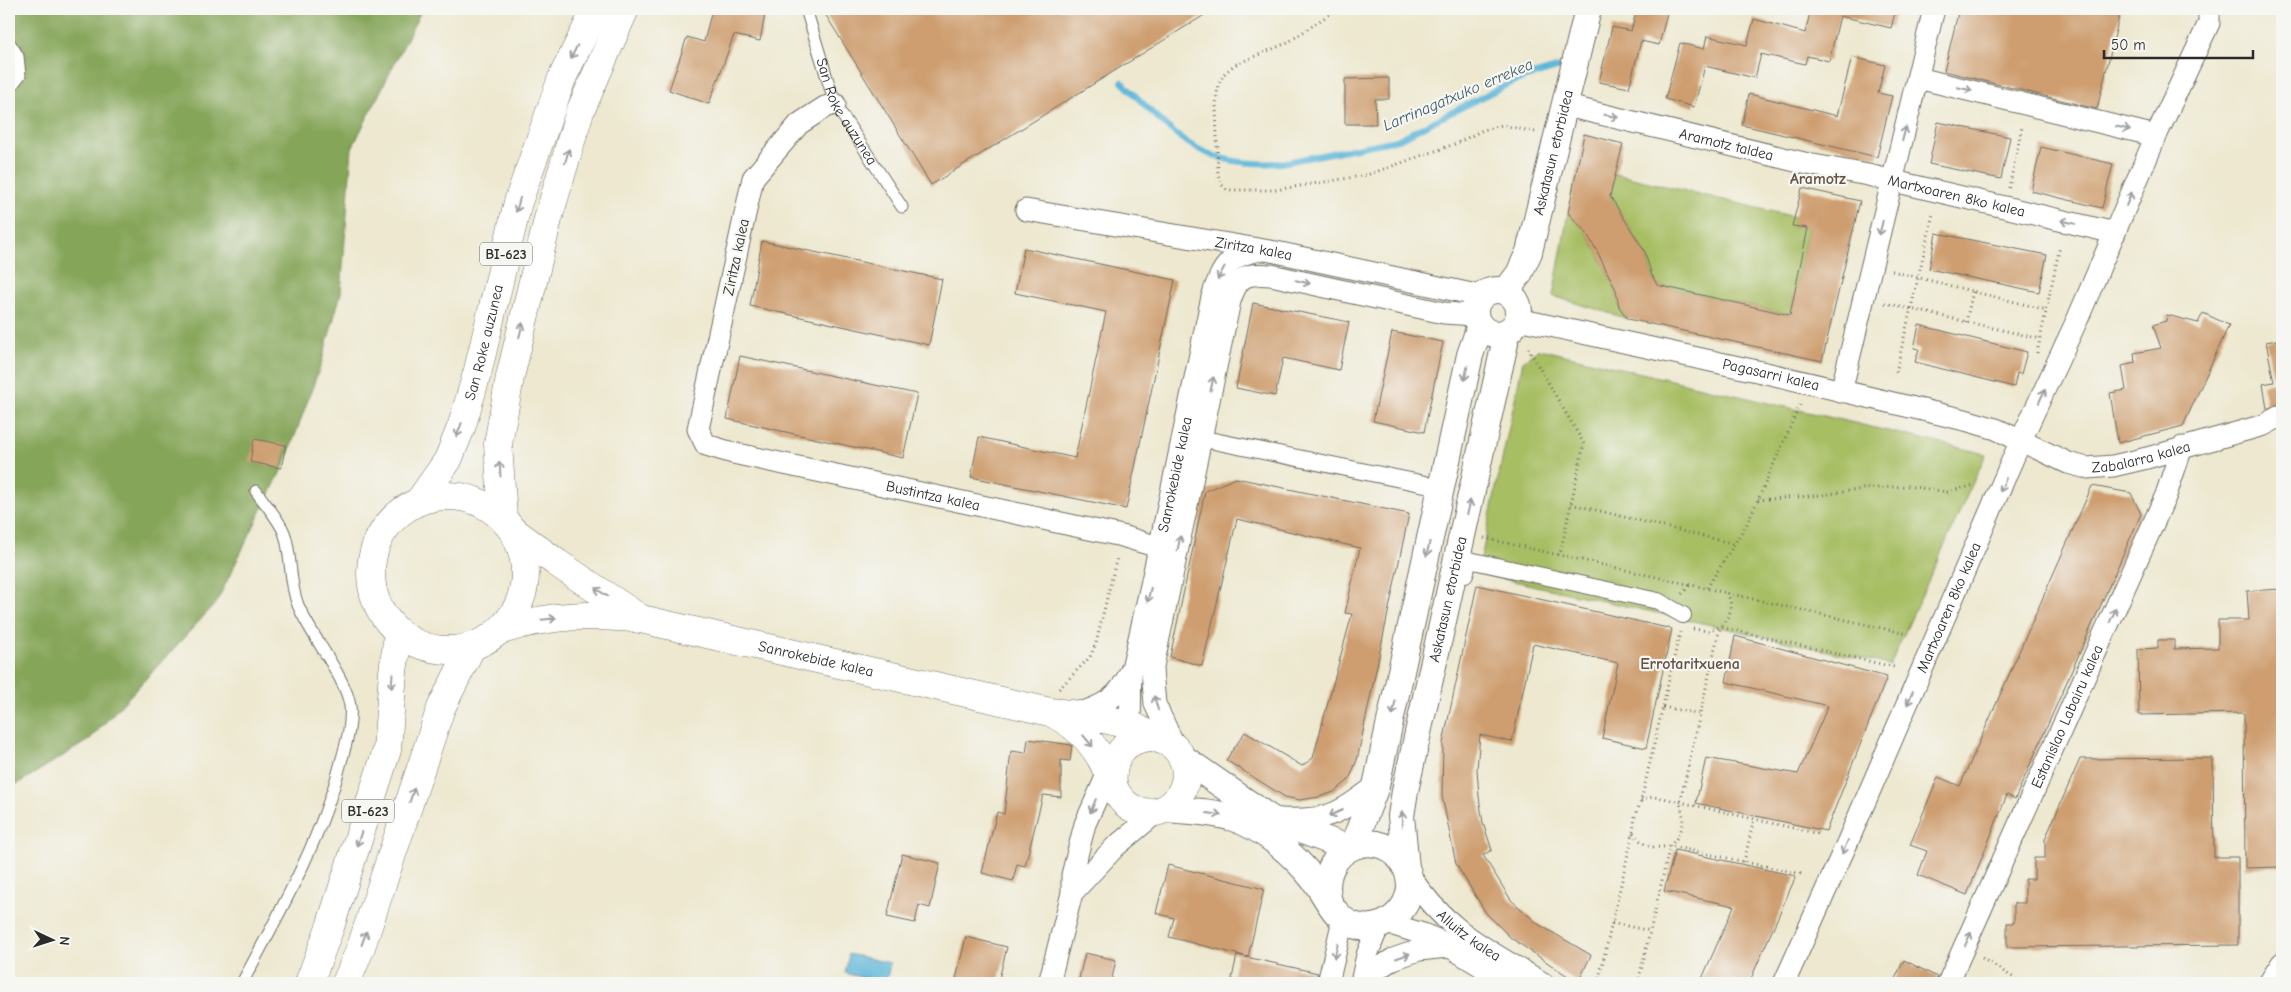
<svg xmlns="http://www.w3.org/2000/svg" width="2291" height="992" font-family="'Comic Neue',sans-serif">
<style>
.green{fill:#a7be63;stroke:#697447}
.forest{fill:#85a559;stroke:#586842}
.water{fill:#5cb5d9;stroke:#447082}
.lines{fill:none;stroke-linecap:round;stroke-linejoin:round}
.stream{stroke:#5cb5d9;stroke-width:6}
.building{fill:#ce9e6f}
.service-casing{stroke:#6f6d64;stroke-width:13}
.pedestrian-casing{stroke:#6f6d64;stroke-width:18}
.minor-casing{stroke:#6f6d64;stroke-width:23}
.tertiary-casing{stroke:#6f6d64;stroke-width:28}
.secondary-casing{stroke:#6f6d64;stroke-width:29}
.primary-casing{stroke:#6f6d64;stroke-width:29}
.path{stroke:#6f6d64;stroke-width:3;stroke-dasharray:1 4;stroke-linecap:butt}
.service{stroke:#fff;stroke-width:11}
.pedestrian{stroke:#fff;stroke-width:16}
.minor{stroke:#fff;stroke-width:21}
.tertiary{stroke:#fff;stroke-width:26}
.secondary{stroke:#fff;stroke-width:28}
.primary{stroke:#fff;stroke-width:28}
.oneway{stroke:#a0a0a0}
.labels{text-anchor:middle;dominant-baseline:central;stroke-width:4.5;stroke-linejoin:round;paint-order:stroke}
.shield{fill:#f6f6f2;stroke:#686867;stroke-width:1}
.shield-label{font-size:14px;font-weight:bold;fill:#2b2b2b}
.street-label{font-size:15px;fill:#2b2b2b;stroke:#f6f6f2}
.water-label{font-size:16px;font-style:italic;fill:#3c5b68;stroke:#f6f6f2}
.neighbourhood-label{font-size:16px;font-weight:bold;fill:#645343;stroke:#f6f6f2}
</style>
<rect width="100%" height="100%" fill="#f6f6f2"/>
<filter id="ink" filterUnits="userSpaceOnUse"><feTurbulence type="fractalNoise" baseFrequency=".02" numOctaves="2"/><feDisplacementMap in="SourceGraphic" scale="10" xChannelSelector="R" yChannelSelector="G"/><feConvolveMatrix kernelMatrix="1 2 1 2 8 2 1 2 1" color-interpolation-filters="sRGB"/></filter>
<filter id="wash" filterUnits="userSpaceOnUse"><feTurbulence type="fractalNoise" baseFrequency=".0096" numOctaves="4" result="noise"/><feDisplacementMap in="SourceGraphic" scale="20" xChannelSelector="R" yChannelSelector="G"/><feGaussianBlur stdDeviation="1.12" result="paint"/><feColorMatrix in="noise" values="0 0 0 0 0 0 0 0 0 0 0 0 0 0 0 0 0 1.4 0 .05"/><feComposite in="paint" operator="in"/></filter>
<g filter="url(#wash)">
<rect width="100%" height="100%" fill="#ede8cf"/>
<path class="green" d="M1615 174 1795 217 1792 226 1808 228 1790 315 1657 285 1651 273 1645 252 1610 196Z
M1568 213 1586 232 1597 251 1616 290 1619 307 1628 319 1553 296Z
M1539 349 1986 454 1890 665 1478 573 1523 361Z"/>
<path class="forest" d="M9 9H422L352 148 341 293 321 364 285 463 216 603 89 740 9 789Z"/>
<path class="water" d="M849 954 890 963 886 983H855L856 982 862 983 863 978 845 973Z"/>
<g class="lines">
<path class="stream" d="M1122 82C1176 136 1198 168 1281 163L1397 140 1500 88 1526 77 1564 66"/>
</g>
<g id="blocks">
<path class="building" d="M712 9H766L760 41 734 35 709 104 669 90 687 37 704 42Z
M822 9H1214L931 185Z
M1637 9H1668L1659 45 1641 41 1629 88 1599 82 1612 27 1631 31Z
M1811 9H1896L1891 28 1840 16 1829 61 1807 56 1805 64 1761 54 1755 78 1705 66 1694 107 1665 99 1680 43 1704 49 1707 36 1747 45 1754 19 1805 33Z
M1959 9H2121L2097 109 1944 71Z
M1852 57 1885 65 1878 93 1892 96 1877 157 1742 125 1749 94 1837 116Z
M1389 78V99H1375L1376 124H1345V79Z
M1938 122 2010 137 2001 179 1929 164Z
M1584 134 1623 144 1610 196 1645 252 1651 273 1657 285 1790 315 1808 228 1792 226 1802 188 1860 201 1822 361 1628 319 1619 307 1616 290 1597 251 1586 232 1568 213Z
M2041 147 2113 164 2102 208 2031 191Z
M1936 233 2047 255 2039 292 1929 269Z
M762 241 942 279 929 345 750 306Z
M1024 248 1175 280 1126 509 971 477 979 437 1075 458 1106 312 1015 293Z
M1253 303 1349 322 1339 370 1283 358 1275 396 1236 388Z
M2203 313 2229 325 2183 426 2118 443 2110 393 2126 390 2122 366 2135 363 2134 353 2161 348 2153 325 2166 321 2167 315 2198 323Z
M1919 325 2027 352 2021 374 2017 373 2014 387 1915 362 1919 349 1914 348Z
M1392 332 1443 342 1424 432 1373 421Z
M2282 339V403L2267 409 2263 384 2274 382 2266 342Z
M740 356 917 394 903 458 727 419Z
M254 439 286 445 281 468 250 462Z
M1236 478 1409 514 1357 760 1349 780 1334 792 1319 797 1300 800 1285 797 1226 760 1245 732 1302 766 1313 758 1352 614 1345 613 1360 548 1237 519 1202 666 1170 657 1205 491Z
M2092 486 2131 493 2141 514 2015 799 2007 795 1967 895 1918 875 1927 851 1910 845 1938 777 1960 786Z
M1477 585 1672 629 1646 748 1602 738 1618 663 1533 644 1512 742 1480 735 1477 769 1479 797 1483 823 1492 850 1483 855 1511 900 1538 924 1591 955 1578 983 1511 938 1486 913 1456 864 1442 796 1443 743Z
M2282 589V867L2245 868 2244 713 2139 715 2138 649 2158 648V640H2174V649L2218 648V620H2249L2247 591Z
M1735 636 1887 677 1826 831 1696 803 1706 758 1798 774 1828 706 1726 682Z
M1028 739 1072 745 1070 761 1061 760V797L1043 795 1025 866 1017 864 1013 881 982 873 997 812 1004 814 1011 751 1026 753Z
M2213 758 2214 857H2238V945L2007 947V923H2014V903H2025V879H2034V858H2045V839L2080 759Z
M1675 850 1796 876 1749 983H1700L1734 906 1664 891Z
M902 854 940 863 930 908 919 905 915 923 887 917Z
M1168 865 1264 889 1248 957 1169 937 1174 918 1156 913Z
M966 937 1007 947 998 983H955Z
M1085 953 1116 960 1111 983H1078Z
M1237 955 1318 973 1316 983H1231Z
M1904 960 1937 977 1936 983H1893Z"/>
</g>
</g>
<g filter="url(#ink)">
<use href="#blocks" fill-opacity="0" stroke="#6f6d64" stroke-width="1"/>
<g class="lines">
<g class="service-casing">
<g id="service">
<path id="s1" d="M806 9 835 104 902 207"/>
<path d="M9 42 18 56 20 75 9 89"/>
<path d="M242 983C280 912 321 840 341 762 346 744 352 725 350 706 346 677 310 635 298 605 289 583 292 558 285 535 280 520 265 504 256 491"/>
</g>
</g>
<g class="pedestrian-casing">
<path id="pedestrian" d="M1209 440 1425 484
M1465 575 1469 560 1658 601 1683 615"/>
</g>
<g class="minor-casing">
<g id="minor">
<path d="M1918 78 2156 136"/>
<path id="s2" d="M835 104 825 107 799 124 753 178 698 429 706 445 733 453 1122 536 1161 548"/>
<path id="s3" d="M1563 105 1808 164 1868 175 2115 233"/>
<path id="s4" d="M1026 210 1276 252 1481 296"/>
<path id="s5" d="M1518 319 1766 373 1965 420 1996 429 2068 463 2087 468 2113 466 2147 458 2264 425 2282 415"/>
<path d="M1841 392 1934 9"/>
<path d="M1077 714C1103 706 1119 698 1130 672"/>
<path id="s6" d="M1125 738C1135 714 1127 688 1133 664 1162 542 1186 419 1212 297 1222 267 1228 255 1261 250"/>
<path d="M1175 747 1155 704 1152 671 1230 301C1238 276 1245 273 1271 275L1444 313 1475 315"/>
<path d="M1281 819C1329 821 1338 814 1376 786"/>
<path id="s7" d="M1408 873C1444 930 1488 950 1543 983"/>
<path d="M1072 893 1115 847 1157 812"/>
<path d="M1387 923 1423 934 1440 941 1509 983"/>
<path d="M1362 979 1393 959 1419 950 1448 947"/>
<path d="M1049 983 1072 893V875L1085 824 1112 764"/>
<path d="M1328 983 1343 920"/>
<path d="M1361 983 1367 955 1378 927"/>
<path id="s8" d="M1784 983 1848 841 2021 440 2078 318 2156 136 2209 23V9"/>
<path id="s9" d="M1948 983 2166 495 2182 447"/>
<path d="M2269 983 2282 963"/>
</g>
</g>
<g class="tertiary-casing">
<g id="tertiary">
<circle cx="1497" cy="312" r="22"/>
<path id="s10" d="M1506 291 1519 274 1529 252 1588 9"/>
<path d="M1183 758 1271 819 1348 848"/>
<path d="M1165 809C1187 811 1211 811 1233 818 1264 828 1294 855 1314 880 1326 895 1334 918 1353 925 1387 937 1422 901 1406 868 1383 821 1315 846 1329 902"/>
<path d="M1353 846 1376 786 1470 355 1480 326"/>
<path id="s11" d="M1406 868 1401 816 1405 791 1505 343 1502 334"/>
</g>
</g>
<g class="secondary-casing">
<g id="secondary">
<path d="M515 532 557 563 638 617"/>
<path id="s12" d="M502 630C552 614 590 614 641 619L1050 712C1077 714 1103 718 1129 725 1137 727 1145 733 1153 737 1161 740 1169 741 1176 749 1202 777 1172 826 1134 809 1113 800 1111 774 1100 757 1088 736 1071 722 1050 712"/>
<path d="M1113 784C1110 756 1126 737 1154 737"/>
</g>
</g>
<g class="primary-casing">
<g id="primary">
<circle cx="448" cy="573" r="77"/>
<path id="s13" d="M420 500 448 460 462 425 478 370 518 202 562 78 596 9"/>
<path d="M503 517 498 444 510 377 548 219 579 114 625 9"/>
<path d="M309 983 330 927 387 750 393 672 398 633"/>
<path d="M346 983 361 947 441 708 471 648"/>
</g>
</g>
<path class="path" d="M1337 9 1287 43 1234 65 1224 74 1218 86 1216 103 1218 175 1222 185 1227 190H1275L1367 175 1455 144 1483 130 1502 125 1535 132
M2009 188 2022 127
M1892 271 2047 310
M1885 303 2041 339
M1966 322 1973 291
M1528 348 1584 444 1560 554
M2037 353 2060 246
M1896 372 1933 214
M1758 500 1822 495 1863 489 1908 486 1947 492 1975 485
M1571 504 1735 544
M1484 538 1908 634
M1707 588 1748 522 1800 405
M1682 594 1691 584
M1693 629 1708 631 1720 627 1894 667
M1059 689 1090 657 1096 643 1117 557
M1663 707 1700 714
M1641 801 1652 797 1663 798 1819 834
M1633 833C1644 847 1652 849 1670 846L1802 874
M1744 862 1754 819
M1612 923 1651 931
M1982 958 2022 983
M1598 983 1633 833 1635 817 1641 801 1680 632
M1638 983 1670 846C1683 832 1686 822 1680 803L1718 635C1723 618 1738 614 1727 593"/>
<use href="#service" class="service"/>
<use href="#pedestrian" class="pedestrian"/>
<use href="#minor" class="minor"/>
<use href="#tertiary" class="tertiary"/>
<use href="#secondary" class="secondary"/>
<use href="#primary" class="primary"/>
</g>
<defs><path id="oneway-shaft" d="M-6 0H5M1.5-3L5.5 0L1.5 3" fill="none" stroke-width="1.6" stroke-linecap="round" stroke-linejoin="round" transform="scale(1.25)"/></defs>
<g class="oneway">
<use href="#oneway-shaft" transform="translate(574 52) rotate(116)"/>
<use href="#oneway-shaft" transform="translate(1965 89) rotate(14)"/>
<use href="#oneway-shaft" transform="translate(1611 116) rotate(12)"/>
<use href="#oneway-shaft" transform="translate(2123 128) rotate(14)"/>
<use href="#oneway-shaft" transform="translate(1904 134) rotate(-76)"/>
<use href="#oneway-shaft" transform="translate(567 156) rotate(-74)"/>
<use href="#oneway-shaft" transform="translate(2129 199) rotate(-67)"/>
<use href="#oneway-shaft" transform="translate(518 205) rotate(106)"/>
<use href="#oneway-shaft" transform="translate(2068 222) rotate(-167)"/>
<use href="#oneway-shaft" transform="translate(1881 228) rotate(104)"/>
<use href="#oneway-shaft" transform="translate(1221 273) rotate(119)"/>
<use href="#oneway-shaft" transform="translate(1303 282) rotate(13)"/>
<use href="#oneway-shaft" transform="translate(521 330) rotate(-76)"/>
<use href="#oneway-shaft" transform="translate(1466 373) rotate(102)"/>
<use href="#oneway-shaft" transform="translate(1212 384) rotate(-78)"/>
<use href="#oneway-shaft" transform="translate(2042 396) rotate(-65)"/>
<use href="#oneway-shaft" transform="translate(459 430) rotate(111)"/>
<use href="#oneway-shaft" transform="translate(500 469) rotate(-94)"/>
<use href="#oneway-shaft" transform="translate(2003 485) rotate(114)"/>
<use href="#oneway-shaft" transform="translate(1469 507) rotate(-77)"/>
<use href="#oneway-shaft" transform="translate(1179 543) rotate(-78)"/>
<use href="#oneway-shaft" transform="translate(1428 549) rotate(103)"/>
<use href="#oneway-shaft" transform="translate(601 592) rotate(-147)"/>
<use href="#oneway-shaft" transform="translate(1149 595) rotate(104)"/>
<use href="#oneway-shaft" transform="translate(2113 615) rotate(-66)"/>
<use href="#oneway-shaft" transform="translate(549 619) rotate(-6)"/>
<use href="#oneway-shaft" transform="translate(392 681) rotate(94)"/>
<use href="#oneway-shaft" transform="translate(1910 698) rotate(113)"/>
<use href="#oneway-shaft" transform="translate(1156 703) rotate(-106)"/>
<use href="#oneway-shaft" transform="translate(1394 708) rotate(102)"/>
<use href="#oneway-shaft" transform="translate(1088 741) rotate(50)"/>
<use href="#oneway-shaft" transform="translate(412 795) rotate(-71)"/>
<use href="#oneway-shaft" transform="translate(1093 806) rotate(113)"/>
<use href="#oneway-shaft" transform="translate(1336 813) rotate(156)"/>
<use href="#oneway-shaft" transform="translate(1214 814) rotate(8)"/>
<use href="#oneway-shaft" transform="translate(1402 819) rotate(-89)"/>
<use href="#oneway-shaft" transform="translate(359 839) rotate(108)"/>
<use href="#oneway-shaft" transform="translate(1845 847) rotate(114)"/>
<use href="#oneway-shaft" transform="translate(364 938) rotate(-71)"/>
<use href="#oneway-shaft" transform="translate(1968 939) rotate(-66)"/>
<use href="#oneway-shaft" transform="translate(1336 951) rotate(103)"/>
<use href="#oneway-shaft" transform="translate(1403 956) rotate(-19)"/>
</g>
</g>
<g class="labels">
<g class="shield">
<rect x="480" y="242.5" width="52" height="23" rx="4"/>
<rect x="342" y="799.5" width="52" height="23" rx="4"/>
</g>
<g class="shield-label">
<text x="506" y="254">BI-623</text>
<text x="368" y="811">BI-623</text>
</g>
<g class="street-label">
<text stroke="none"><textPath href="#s1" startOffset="111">San Roke auzunea</textPath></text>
<text stroke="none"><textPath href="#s3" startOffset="168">Aramotz taldea</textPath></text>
<text stroke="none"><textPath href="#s10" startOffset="148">Askatasun etorbidea</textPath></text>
<text stroke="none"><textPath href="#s3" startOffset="404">Martxoaren 8ko kalea</textPath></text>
<text stroke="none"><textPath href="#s4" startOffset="231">Ziritza kalea</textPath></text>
<text transform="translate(736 257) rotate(-78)">Ziritza kalea</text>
<text stroke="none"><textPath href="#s13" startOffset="172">San Roke auzunea</textPath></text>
<text stroke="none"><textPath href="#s5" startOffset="259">Pagasarri kalea</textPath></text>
<text stroke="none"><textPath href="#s5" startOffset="645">Zabalarra kalea</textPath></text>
<text stroke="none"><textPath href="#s6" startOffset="269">Sanrokebide kalea</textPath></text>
<text stroke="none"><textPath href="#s2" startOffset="620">Bustintza kalea</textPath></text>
<text stroke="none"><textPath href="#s11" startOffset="274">Askatasun etorbidea</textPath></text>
<text stroke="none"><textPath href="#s8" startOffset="410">Martxoaren 8ko kalea</textPath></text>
<text stroke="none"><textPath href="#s12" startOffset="320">Sanrokebide kalea</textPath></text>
<text stroke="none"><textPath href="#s9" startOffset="292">Estanislao Labairu kalea</textPath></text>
<text stroke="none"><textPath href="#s7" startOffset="88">Alluitz kalea</textPath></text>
</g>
<g class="water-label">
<text transform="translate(1458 95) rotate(-23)">Larrinagatxuko errekea</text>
</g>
<g class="neighbourhood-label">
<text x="1818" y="179">Aramotz</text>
<text x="1690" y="664">Errotaritxuena</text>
</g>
</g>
<rect width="2291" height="992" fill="none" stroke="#f6f6f2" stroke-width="30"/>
<g transform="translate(52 940) rotate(94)" stroke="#f6f6f2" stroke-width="4" paint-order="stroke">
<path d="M0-4L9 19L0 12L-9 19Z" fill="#2b2b2b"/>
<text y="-8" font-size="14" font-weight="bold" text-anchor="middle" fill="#2b2b2b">N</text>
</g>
<path d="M2104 50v8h149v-8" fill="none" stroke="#2b2b2b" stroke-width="2.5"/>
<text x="2111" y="50" font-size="15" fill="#2b2b2b" stroke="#f6f6f2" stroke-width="4" paint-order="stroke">50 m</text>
</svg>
